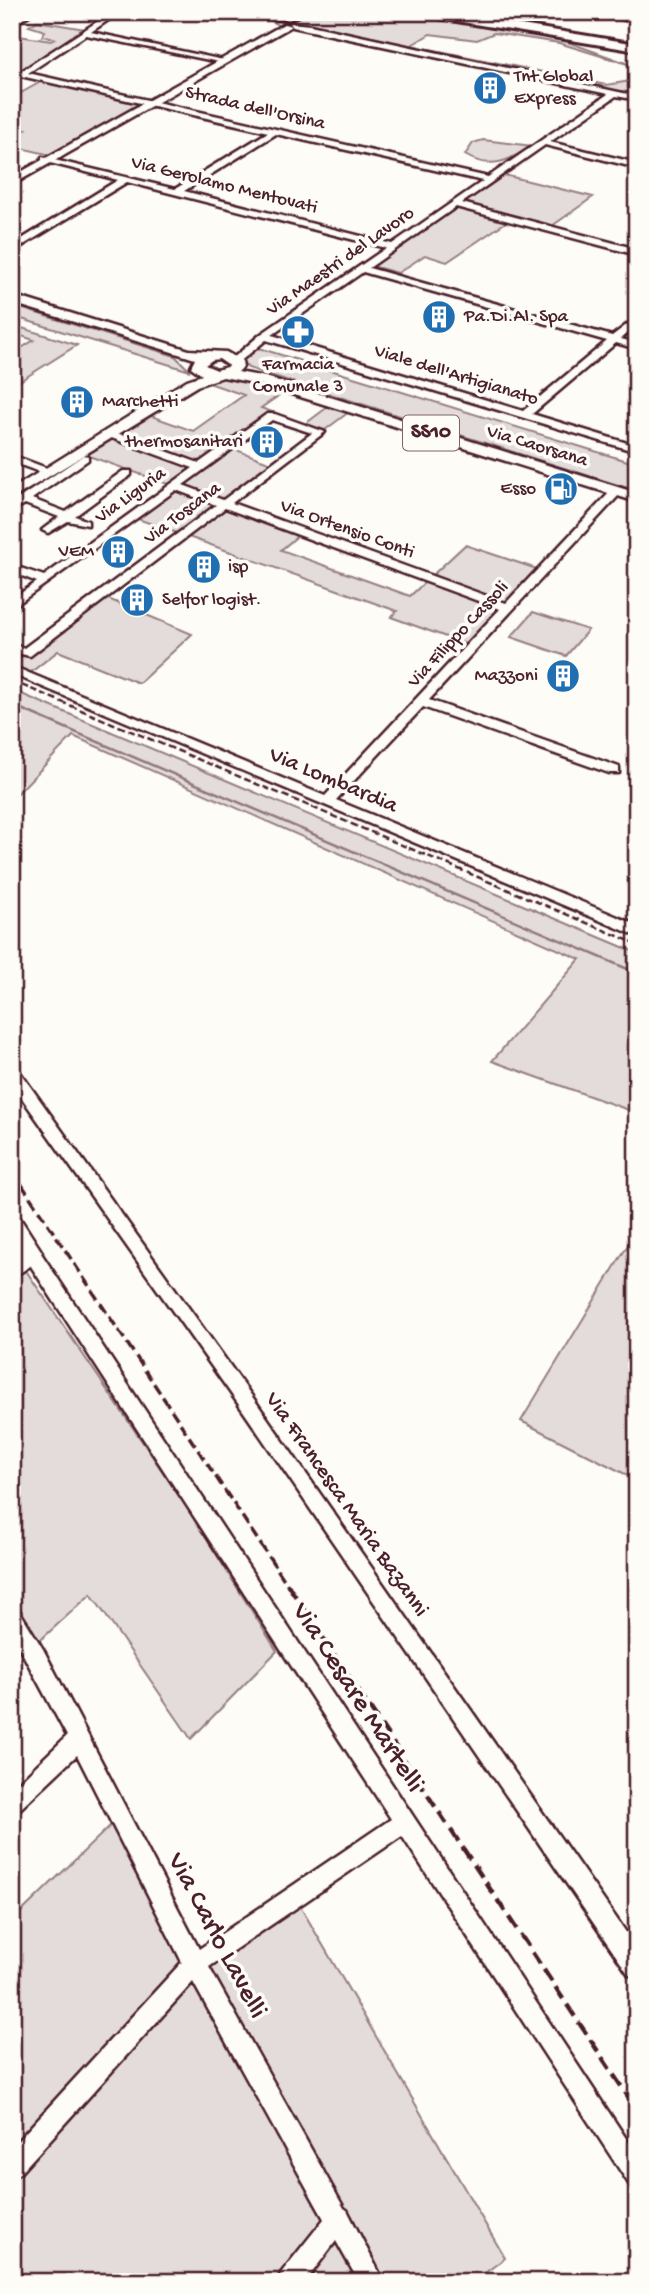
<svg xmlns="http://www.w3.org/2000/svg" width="649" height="2294" font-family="'Gochi Hand',sans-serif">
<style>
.green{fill:#e3dcda;stroke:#967e82;stroke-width:2}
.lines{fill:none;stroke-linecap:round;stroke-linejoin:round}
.stream{stroke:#91777b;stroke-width:2.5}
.minor-casing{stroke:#4a1f2b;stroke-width:5}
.major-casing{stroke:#4a1f2b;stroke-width:5}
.highway-casing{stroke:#4a1f2b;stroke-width:6}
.minor{fill:#fdfcf7;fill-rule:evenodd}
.major{fill:#fdfcf7;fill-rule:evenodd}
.highway{fill:#fdfcf7;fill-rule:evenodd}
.rail-far2{stroke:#4a1f2b;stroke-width:2.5;stroke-dasharray:7 3.5;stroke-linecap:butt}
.rail-far1{stroke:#4a1f2b;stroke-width:3.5;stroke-dasharray:11 5;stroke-linecap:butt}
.rail{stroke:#4a1f2b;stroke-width:4.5;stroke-dasharray:14 7;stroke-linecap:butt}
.labels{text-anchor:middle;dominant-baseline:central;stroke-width:7;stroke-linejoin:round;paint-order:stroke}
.far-poi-label{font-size:19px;fill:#4a1f2b;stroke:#fdfcf7;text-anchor:start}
.far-street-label{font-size:19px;fill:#4a1f2b;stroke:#fdfcf7}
.shield{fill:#fdfcf7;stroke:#806168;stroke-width:2}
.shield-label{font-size:21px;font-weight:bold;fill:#4a1f2b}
.street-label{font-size:23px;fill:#4a1f2b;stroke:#fdfcf7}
.near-street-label{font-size:28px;fill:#4a1f2b;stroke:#fdfcf7}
</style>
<rect width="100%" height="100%" fill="#fdfcf7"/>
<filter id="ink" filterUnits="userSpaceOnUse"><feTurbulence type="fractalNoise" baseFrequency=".0143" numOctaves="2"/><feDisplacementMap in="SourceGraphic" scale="14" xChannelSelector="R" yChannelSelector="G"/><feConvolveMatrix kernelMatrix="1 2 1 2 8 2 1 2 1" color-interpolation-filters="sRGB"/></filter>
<g filter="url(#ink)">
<path class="green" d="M238 12H407L565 41 637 67 559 43 494 33 477 40 430 34 405 49 301 26H279L270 20Z
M37 21 91 30 22 74 12 72V35L51 41 54 39 42 36 45 31 29 26Z
M415 46 606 85 637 80V99L408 49Z
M46 79 146 101 51 155 12 146V137L26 129 12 125V98Z
M483 140 532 146C510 160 491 171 465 155L473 143Z
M500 174 593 197 552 226 515 216 447 262 425 255 398 273 368 265Z
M17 307 175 356 190 371 12 316V311Z
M12 325 77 345 12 386V354L34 340 12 333Z
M252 346 637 464V491L248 368 241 360Z
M221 375 238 377 284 392 261 408 275 413 228 447 277 465 225 504 302 532 281 550 410 596 465 545 543 571 471 646 391 617 397 611 132 517 174 486 83 454 146 414 193 431 244 395 200 380Z
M329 406 349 412 325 430 305 424Z
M101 596 192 634 139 683 58 651 26 676 12 670V664Z
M533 612 588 630 566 656 511 637Z
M12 690 637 953V1113L492 1061 580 959 73 736 12 799Z
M637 1230V1480L521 1421Z
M12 1250 186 1506 277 1651 191 1739 91 1594 12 1666Z
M115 1821 198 1967 296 1899 505 2258 473 2282H12V1921Z"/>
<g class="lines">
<path class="stream" d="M12 705 637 973"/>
<g class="minor-casing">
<path id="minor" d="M26 12H34L12 26V21Z
M112 12H120L91 32 228 61 224 63 86 35 28 73 488 177 608 94 293 27 290 23 310 25 637 96V100L616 96 550 142 637 163V168L545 145 462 203 637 249V255L456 207 369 268 612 336 637 317V325L621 339 637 343V349L616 343 532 414 637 446V452L266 340 238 363H232V359L261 334 386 248 127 182 12 252V245L118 180 42 161V157L175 189 268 132 12 74V70L20 72ZM276 134 483 181 392 244 184 191ZM363 272 607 341 523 411 272 335Z
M235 12H255L285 18 281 20Z
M267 414H275L325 432 232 503 506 603 612 490H620V494L429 700 619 767V773H609L423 707 336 800 637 925V936L12 674V666L325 796 500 609 225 508 30 656 12 652V644L24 648 216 505 176 490 12 608V599L37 582 12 572V565L44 576 193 468 106 436V432H114L199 463ZM272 420 312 433 223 500 183 485Z
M12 455 52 470 53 472 48 475 12 462Z
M84 455 88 456V460L32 499 66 512 123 471H131V475L75 516 88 521V525L68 521 48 533 42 530 59 517 25 504 12 511V503Z
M12 1067 17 1068 256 1402 637 1948V1978L629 1975 244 1412 12 1084Z
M31 1245 37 1247 637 2155V2188L629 2184 402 1836 209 1967 344 2208 347 2210 384 2282H359L336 2241 305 2282H278L281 2273 324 2219 193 1982 20 2173 12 2177V2147L182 1962 77 1755 19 1810 12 1813V1789L67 1736 12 1634V1607L19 1610 43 1649 199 1949 391 1819 25 1257 23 1252 25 1247Z"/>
</g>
<g class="major-casing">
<path id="major" d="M293 12H308L288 20 283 17Z
M595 12H615L637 17V23Z
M284 24 292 26 12 185V177Z
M12 295 189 350 226 352 242 361 243 367 238 372 266 377 637 493V502L259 384 223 377 197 386 12 499V489L187 380 202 375 191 367 195 359 12 303ZM219 359 229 366 217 370 205 365 212 360Z
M12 1216 20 1218 42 1252C36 1263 24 1272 12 1276V1254L18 1250 12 1242Z"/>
</g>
<g class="highway-casing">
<path id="highway" d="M415 12H442L637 44V51L420 15Z"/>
</g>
<use href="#minor" class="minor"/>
<use href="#major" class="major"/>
<use href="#highway" class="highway"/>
<path class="rail-far2" d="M12 681 637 944"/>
<path class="rail-far1" d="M12 1170 289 1587"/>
<path class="rail" d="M288 1585 637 2110"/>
</g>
</g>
<defs>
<g id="building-disc" transform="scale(1.75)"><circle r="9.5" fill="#1f6fb2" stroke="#fdfcf7"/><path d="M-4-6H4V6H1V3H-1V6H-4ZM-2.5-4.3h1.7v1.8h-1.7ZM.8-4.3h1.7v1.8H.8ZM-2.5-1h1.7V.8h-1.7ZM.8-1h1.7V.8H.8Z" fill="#fff"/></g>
<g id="pharmacy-disc" transform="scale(1.75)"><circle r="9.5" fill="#1f6fb2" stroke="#fdfcf7"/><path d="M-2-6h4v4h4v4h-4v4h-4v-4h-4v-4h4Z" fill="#fff"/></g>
<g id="fuel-disc" transform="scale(1.75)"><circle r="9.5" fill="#1f6fb2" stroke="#fdfcf7"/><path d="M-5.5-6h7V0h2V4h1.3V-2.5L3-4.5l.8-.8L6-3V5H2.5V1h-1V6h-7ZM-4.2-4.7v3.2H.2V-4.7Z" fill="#fff"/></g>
</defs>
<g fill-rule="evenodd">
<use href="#building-disc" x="490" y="88"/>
<use href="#building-disc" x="439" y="317"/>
<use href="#pharmacy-disc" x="298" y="332"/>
<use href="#building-disc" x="77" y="402"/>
<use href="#building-disc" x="267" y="442"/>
<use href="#fuel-disc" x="561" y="489"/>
<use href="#building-disc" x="118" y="552"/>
<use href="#building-disc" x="204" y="567"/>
<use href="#building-disc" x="137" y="600"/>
<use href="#building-disc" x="563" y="676"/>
</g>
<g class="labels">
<g class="far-poi-label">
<text x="514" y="77">Tnt Global<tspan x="514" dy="22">Express</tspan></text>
<text x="464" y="317">Pa.Di.Al. Spa</text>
<text x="298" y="365" text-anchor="middle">Farmacia<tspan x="298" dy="22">Comunale 3</tspan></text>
<text x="102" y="402">Marchetti</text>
<text x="243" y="442" text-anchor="end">thermosanitari</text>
<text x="536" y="489" text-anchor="end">Esso</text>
<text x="94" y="552" text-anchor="end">VEM</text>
<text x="228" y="567">isp</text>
<text x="162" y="600">Selfor logist.</text>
<text x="538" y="676" text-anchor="end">Mazzoni</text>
</g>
<g class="far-street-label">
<text transform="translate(255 109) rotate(13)">Strada dell'Orsina</text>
<text transform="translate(224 186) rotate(14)">Via Gerolamo Mentovati</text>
<text transform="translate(341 262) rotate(-35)">Via Maestri del Lavoro</text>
<text transform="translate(456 376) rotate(17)">Viale dell'Artigianato</text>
<text transform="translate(537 447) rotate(17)">Via Caorsana</text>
<text transform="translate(131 496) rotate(-36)">Via Liguria</text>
<text transform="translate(183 514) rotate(-37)">Via Toscana</text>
<text transform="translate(347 530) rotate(20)">Via Ortensio Conti</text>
<text transform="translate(459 635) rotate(-47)">Via Filippo Cassoli</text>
</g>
<rect class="shield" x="403" y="415.5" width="56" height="35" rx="5"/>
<g class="shield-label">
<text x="431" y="433">SS10</text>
</g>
<g class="street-label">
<text transform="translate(333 781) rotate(23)">Via Lombardia</text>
<text transform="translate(346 1505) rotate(55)">Via Francesca Maria Bazanni</text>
</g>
<g class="near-street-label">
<text transform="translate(357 1698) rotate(57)">Via Cesare Martelli</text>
<text transform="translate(216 1936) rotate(62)">Via Carlo Lavelli</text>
</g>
</g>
<rect width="649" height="2294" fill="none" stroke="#fdfcf7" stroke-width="42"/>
<rect x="21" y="21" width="607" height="2252" fill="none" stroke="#4a1f2b" stroke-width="2.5" filter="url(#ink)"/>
</svg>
